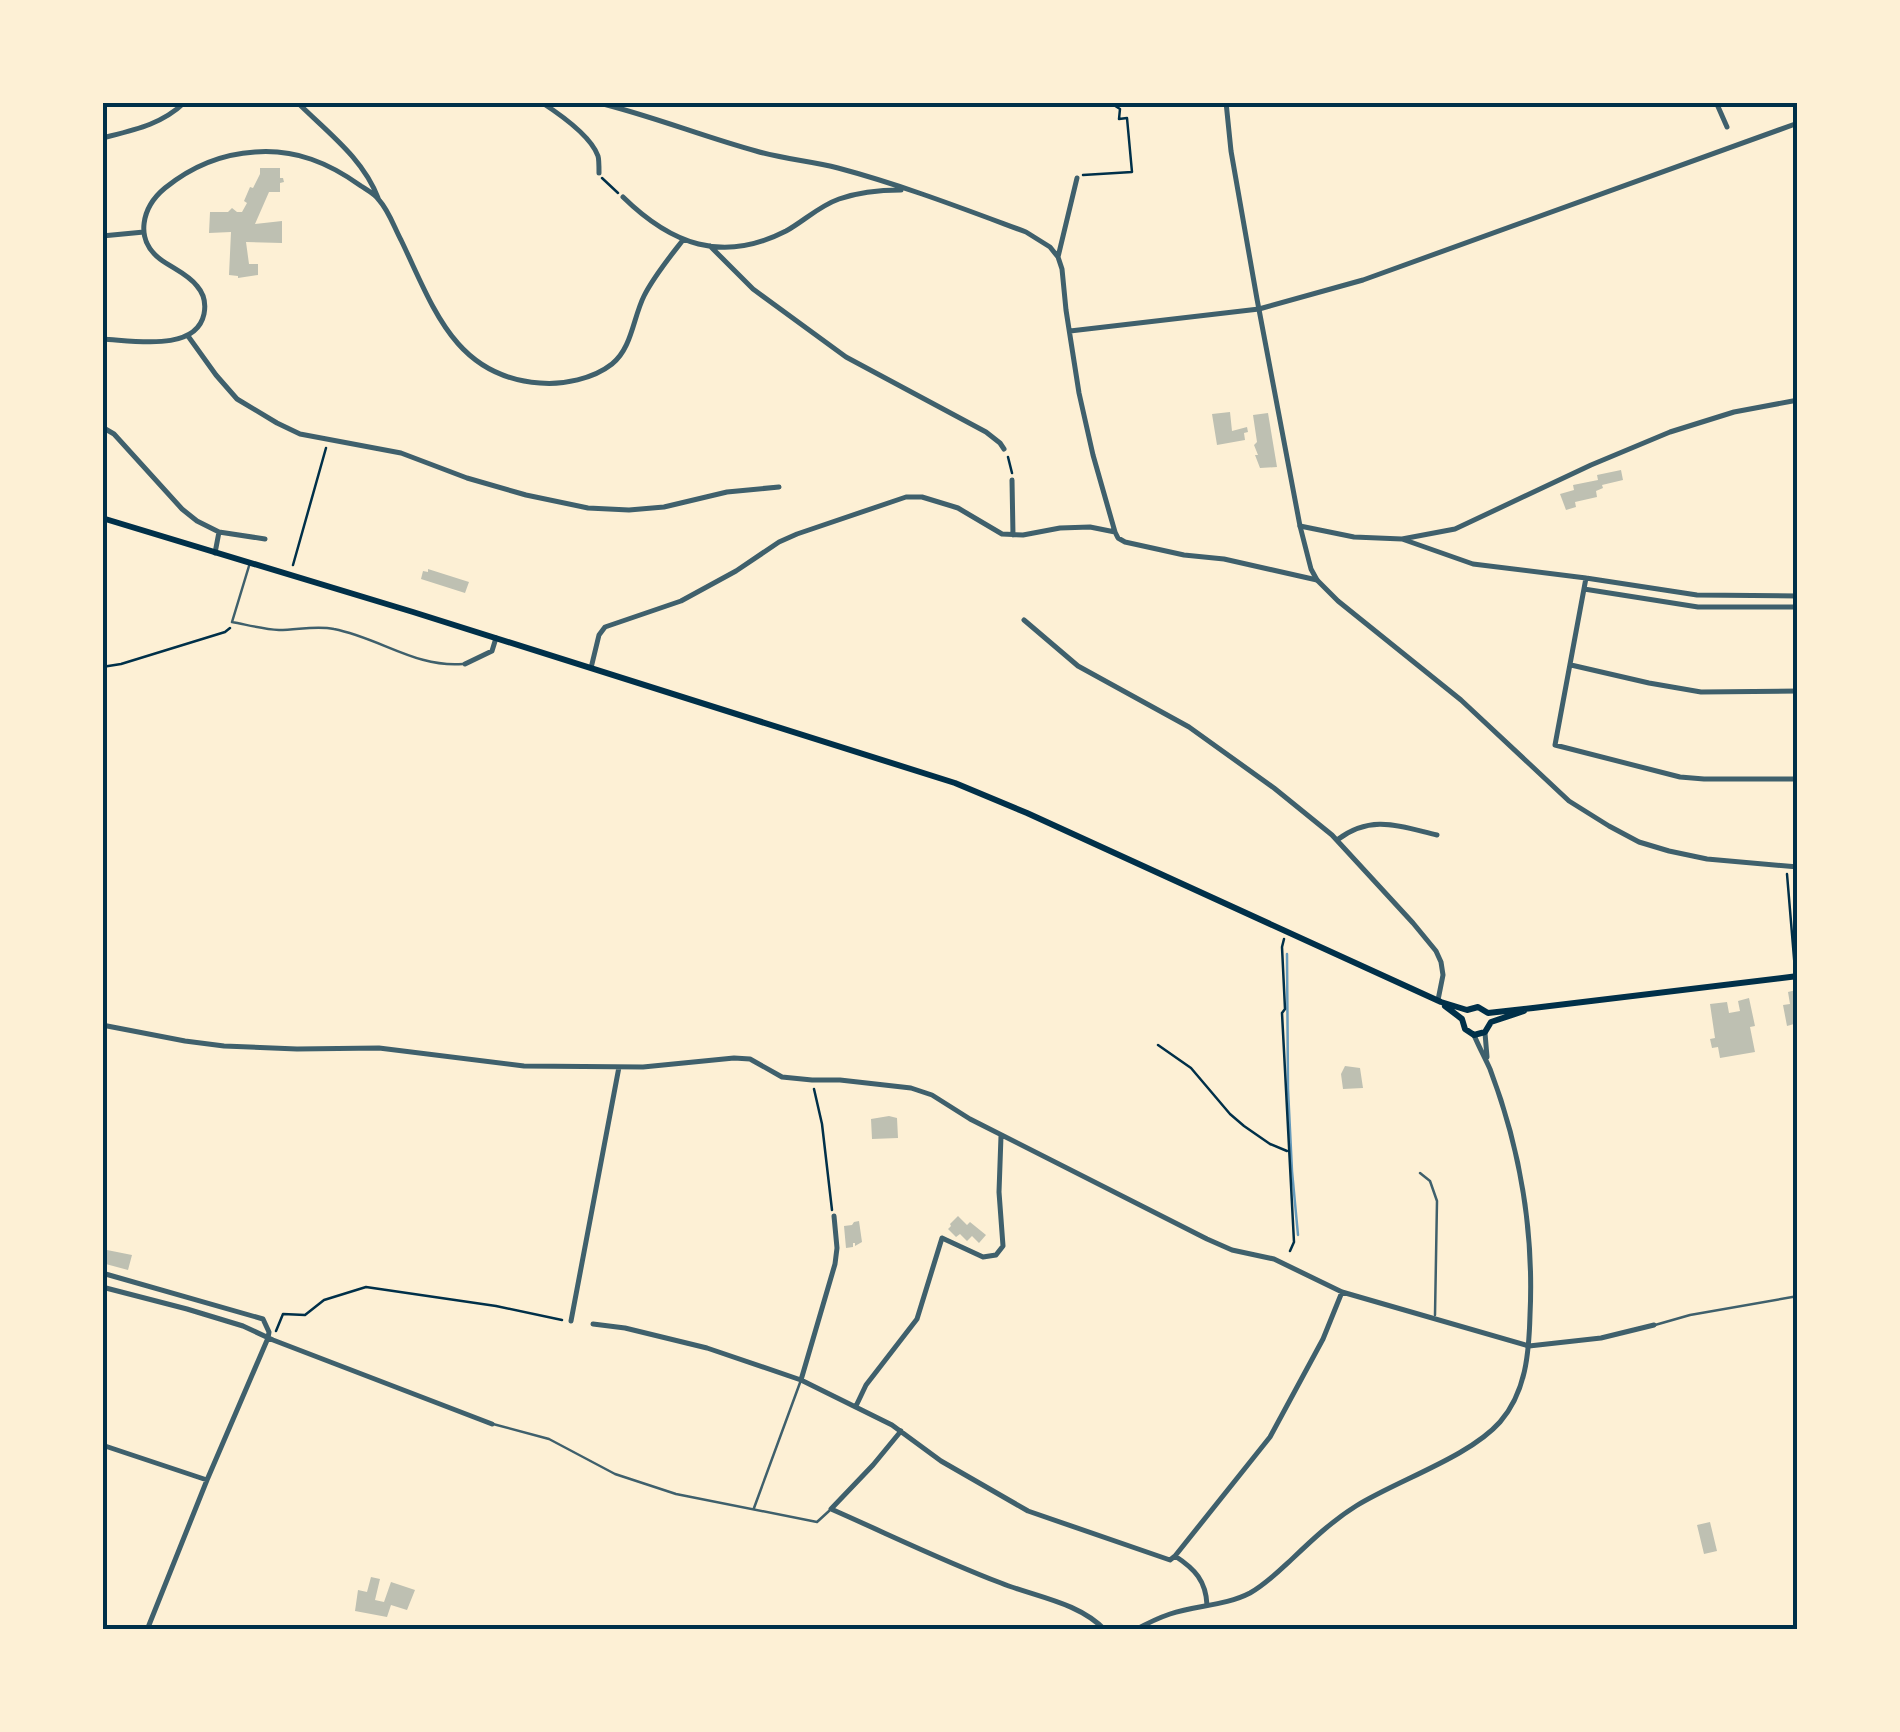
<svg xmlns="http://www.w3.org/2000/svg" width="1900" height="1732" font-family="Commissioner,sans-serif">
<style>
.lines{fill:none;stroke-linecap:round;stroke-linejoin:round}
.stream{stroke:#669bbc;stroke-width:2.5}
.building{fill:#bec0b2}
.path{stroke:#003049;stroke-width:2.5}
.service{stroke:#3f606c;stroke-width:2.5}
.minor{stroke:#3f606c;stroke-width:5}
.tertiary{stroke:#3f606c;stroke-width:5}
.secondary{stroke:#003049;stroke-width:6}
.neatline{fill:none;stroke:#003049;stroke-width:4}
</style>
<rect width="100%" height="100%" fill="#fdf0d5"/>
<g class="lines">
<path class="stream" d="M1287 954 1288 1089 1292 1171 1298 1235"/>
</g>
<path class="building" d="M260 168H280V178H283L284 182 280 183V192H269L255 224 282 221V243L246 242 249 264H258V275L238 278V276L229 275 231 232 209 233 210 212H228L232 208 237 212H242L247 203 244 201 250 187 253 188 260 174Z
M1230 412 1232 431 1247 427 1248 432 1244 433 1245 440 1217 445 1212 414Z
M1268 413 1277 467 1260 468 1255 455H1258L1254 445 1257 442 1253 415Z
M1621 470 1623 480 1602 485 1603 488 1596 491 1597 497 1575 502 1576 507 1566 510 1560 494 1574 490 1573 485 1598 480 1597 475Z
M428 569 469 582 465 593 421 579 423 571 428 572Z
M1796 990 1798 999 1796 1033 1794 1024 1787 1026 1783 1005 1790 1004 1788 992Z
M1749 998 1755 1026 1750 1027 1755 1052 1720 1058 1718 1047 1712 1048 1710 1039 1715 1038 1710 1004 1727 1002 1729 1013 1740 1011 1738 1001Z
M1345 1066 1360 1068 1363 1088 1343 1089 1341 1074Z
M889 1116 897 1118 898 1138 872 1139 871 1119Z
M958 1216 967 1225 970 1222 986 1235 979 1243 972 1236 967 1241 960 1234 956 1237 948 1229 951 1226 950 1224Z
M859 1221 862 1242 855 1246V1243H853V1247L846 1248 844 1226 852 1225 854 1222Z
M102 1249 132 1255 128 1270 102 1263Z
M1710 1522 1717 1551 1704 1554 1697 1525Z
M371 1577 380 1579 375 1600 384 1602 391 1582 415 1590 407 1610 391 1605 387 1617 355 1611 358 1590 367 1592Z"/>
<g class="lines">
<path class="path" d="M1083 175 1132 172 1127 118 1119 119 1120 109 1109 102
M602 178 618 193
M1008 457 1012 473
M293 565 326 448
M102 667 121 664 225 632 230 628
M1787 874 1795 970
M1284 939 1282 947 1285 1009 1282 1013 1294 1242 1290 1251
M1158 1045 1191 1068 1230 1114 1244 1126 1270 1144 1287 1151
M814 1089 822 1124 832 1210
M276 1331 283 1314 305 1315 324 1300 366 1287 496 1306 562 1320"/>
<path class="service" d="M249 566 232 622C248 625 263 629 279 630 298 630 316 625 334 629 380 638 416 668 463 664
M1420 1173 1430 1181 1437 1201 1435 1315
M1655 1325 1690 1315 1798 1296
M493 1424 549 1439 615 1474 676 1494 817 1522 829 1511
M754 1508 801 1380"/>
<path class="minor" d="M297 102C327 132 363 158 378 198
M541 102C558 113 591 136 598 156 599 159 599 170 599 173
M595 102C650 115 701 136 756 151 783 159 811 161 838 168 902 185 964 209 1026 232L1050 247 1058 257 1062 269 1066 310 1079 393 1093 455 1115 532
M1716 102 1727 127
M102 138C134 130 161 125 185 102
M623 197C671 244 722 264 786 231 804 221 819 206 839 199 859 192 880 190 901 190
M102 236 144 232
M710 246 753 289 846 357 986 432 1000 443 1004 449
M1058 257 1077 178
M1070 331 1259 309 1363 280 1798 123
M188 336 216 375 237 399 277 423 300 434 401 453 467 478 526 495 588 508 629 510 664 507 727 492 779 487
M102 339C131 340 196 353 204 314 206 304 204 294 197 286 188 274 172 268 160 259 134 239 142 207 165 188 191 167 222 154 255 152 296 149 329 163 361 186 367 190 375 194 379 200 389 211 394 227 401 240 433 306 454 377 540 383 563 385 593 379 612 364 632 348 633 318 644 296 654 276 669 258 683 240
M102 427 114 434 182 509 197 521 219 532 215 553
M1012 480 1013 535
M1300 526 1354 537 1402 539 1455 529 1591 465 1670 432 1734 412 1798 400
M219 532 265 539
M1402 539 1473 564 1586 578 1697 595 1798 596
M1586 578 1555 745 1680 777 1704 779H1798
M1584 589 1698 607H1798
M1024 620 1078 666 1189 727 1274 788 1332 835 1413 923 1436 951 1441 962 1443 975 1438 1000
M465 664 492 651 496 638
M1571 665 1649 683 1701 692 1798 691
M591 668 599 635 605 627 681 601 736 571 779 542 797 534 906 497H922L958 508 1002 534 1023 535 1060 528 1090 527 1115 532 1118 538 1125 542 1184 555 1224 559 1317 580
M1337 840C1371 814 1399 826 1437 835
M102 1025 185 1041 224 1046 297 1049 379 1048 524 1066 643 1067 734 1058 750 1059 782 1077 812 1080H840L911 1088 932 1095 970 1119 1207 1239 1232 1250 1274 1259 1342 1292 1529 1346 1601 1338 1654 1325
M102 1273 263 1319 269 1332 268 1338
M102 1287 187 1309 243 1326 273 1340 492 1424
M571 1321 619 1067
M593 1324 625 1328 707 1348 801 1380 892 1425 941 1461 1028 1511 1170 1560 1175 1556C1195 1569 1206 1581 1207 1605
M801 1380 835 1264 837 1248 834 1216
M856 1406 866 1385 917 1319 942 1238 983 1257 996 1255 1003 1246 999 1192 1001 1136
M901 1431 873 1465 831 1509C888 1534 943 1561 1001 1583 1036 1597 1078 1602 1105 1630
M102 1445 207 1480
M1175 1556 1270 1437 1323 1339 1342 1292
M147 1630 207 1480 268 1338"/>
<path class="tertiary" d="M1226 102 1231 151 1257 299 1300 526 1311 569 1317 580 1338 601 1461 700 1569 801 1609 826 1639 842 1669 851 1707 859 1798 867
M1485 1033 1487 1057
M1135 1630C1146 1624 1158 1618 1170 1614 1196 1605 1225 1606 1250 1593 1266 1584 1279 1571 1292 1559 1312 1540 1332 1521 1356 1506 1398 1480 1469 1457 1500 1422 1526 1392 1529 1353 1530 1315 1534 1231 1520 1148 1490 1069 1485 1058 1479 1047 1474 1035"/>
<path class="secondary" d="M102 518 413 612 955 783 1027 813 1441 1002 1467 1010 1478 1007 1488 1013 1533 1008 1798 976
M1445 1006 1462 1019 1465 1029 1474 1035 1485 1032 1491 1022 1524 1011"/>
</g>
<rect width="1900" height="1732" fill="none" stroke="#fdf0d5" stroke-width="210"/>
<rect x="105" y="105" width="1690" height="1522" class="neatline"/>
</svg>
